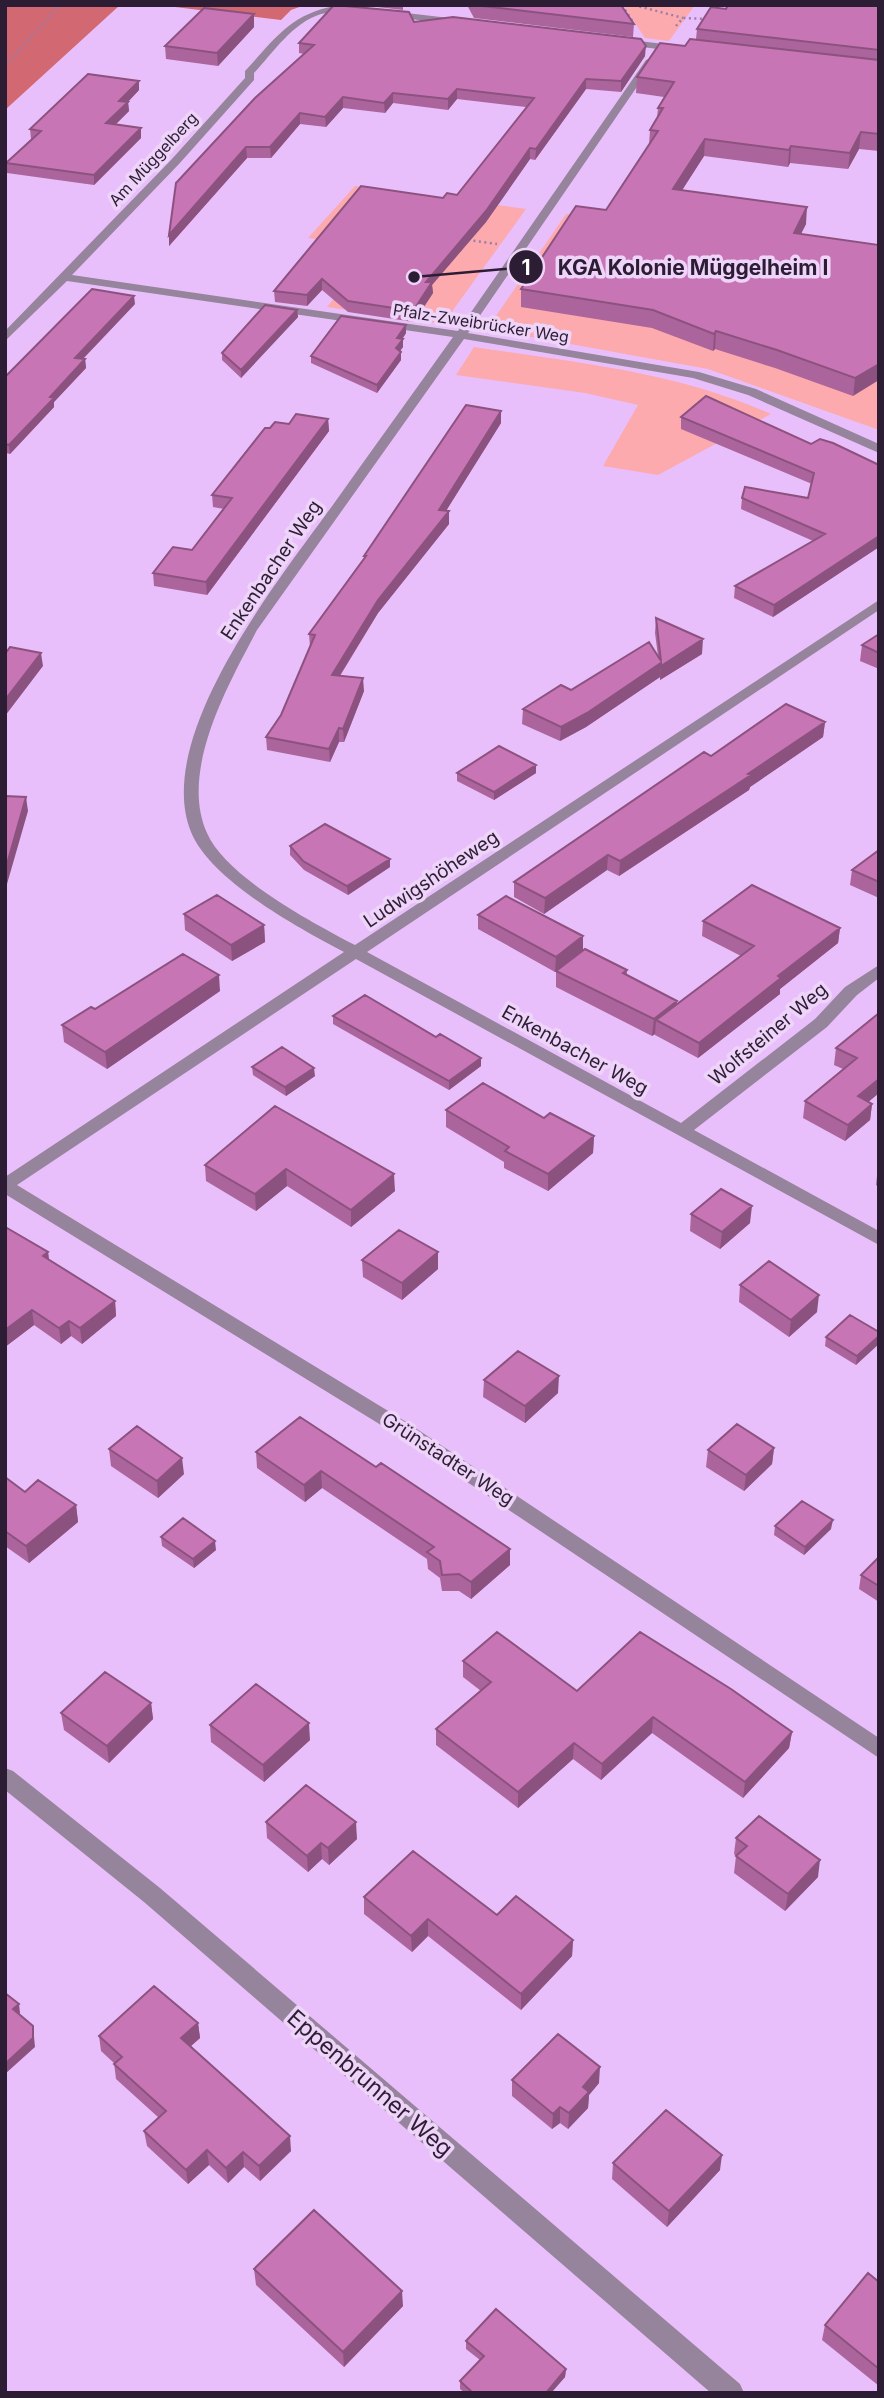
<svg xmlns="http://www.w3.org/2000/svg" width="884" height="2398" font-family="Inter,sans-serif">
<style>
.green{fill:#fcaaae}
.forest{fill:#d16872}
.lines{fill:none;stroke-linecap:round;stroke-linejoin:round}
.path{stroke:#9c7daa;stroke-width:2.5;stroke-dasharray:2 3.5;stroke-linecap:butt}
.minor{fill:#95849c;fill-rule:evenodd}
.wall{fill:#ac659c}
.shaded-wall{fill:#8c527f}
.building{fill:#c875b5;stroke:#8c527f;stroke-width:2}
.labels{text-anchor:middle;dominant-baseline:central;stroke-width:7;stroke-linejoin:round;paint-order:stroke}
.far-street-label{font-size:16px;fill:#2d1d34;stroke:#edd4f8}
.street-label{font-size:19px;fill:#2d1d34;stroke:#edd4f8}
.near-street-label{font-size:23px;fill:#2d1d34;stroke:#edd4f8}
.leader{fill:none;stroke:#2d1d34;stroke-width:2.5}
.callout-dot{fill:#2d1d34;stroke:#edd4f8;stroke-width:2.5}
.mark-label{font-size:21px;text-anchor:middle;font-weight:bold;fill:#fff}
.callout-label{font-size:21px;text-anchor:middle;font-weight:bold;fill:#2d1d34;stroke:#edd4f8;stroke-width:7;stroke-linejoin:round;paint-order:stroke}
</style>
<rect width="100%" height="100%" fill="#e9bffb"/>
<path class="green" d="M623 5H695L669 41 645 38Z
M355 186 526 209 443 324 327 307 375 248 308 238Z
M566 214 879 257V430L708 369 487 329Z
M474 347C574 362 678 372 771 414L658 475 603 466 638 405 585 393 456 375Z"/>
<path class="forest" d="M5 5H120L5 110Z
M159 5H305L291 10 281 20Z"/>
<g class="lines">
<path class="path" d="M622 5 633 22
M634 5 683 18
M676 26 683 18 709 19
M5 66 57 8 67 5
M468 240 497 244"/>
<path class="minor" d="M335 6 359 10C349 16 333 11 321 14 292 23 273 53 254 73V80L179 164 72 275 458 331 646 60 649 59 654 62 468 333 699 372 756 389 879 444V453L748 395 693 378 464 339 257 630C228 685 179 771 207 833 226 877 313 923 355 945L879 600V610L367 952 681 1123 815 1019 845 987 879 965V978L857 995 827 1027 694 1130 879 1231V1245L356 959 17 1185 408 1423 879 1738V1758L394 1433 5 1194V1177L344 952C299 928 211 881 191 832 152 735 282 576 335 502 374 447 414 392 453 337L67 281 5 341V331L171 160 245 78V71C274 40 290 14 335 6Z
M389 11 458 19 463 22 458 25 386 16 384 14Z
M622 39 681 46 686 49 681 52 619 44V40Z
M5 1768 13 1771 160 1888 740 2384 744 2393H711L144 1902 5 1790Z"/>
</g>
<path class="wall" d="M360 5H403V10Z
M467 5H621L634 24 633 37 474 18Z
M879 5V151L859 149 848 169 790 163 788 167 704 156 682 190 806 224 801 234 879 245 853 396 775 368 715 349 713 351 652 328 521 307V289L606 210 649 145 650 130 657 118 658 108 664 97 636 93 637 77 696 39 697 29 726 9Z
M254 14V27L218 66 166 59 165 46Z
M414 22 645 56 621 92 586 89 535 160 530 159 486 222 432 285 433 293 414 322 348 312 322 290 307 306 275 302 274 291 443 198 457 195 526 107 457 99 448 110 393 103 385 113 343 108 326 127 300 124 271 158H247L169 246V235L304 54 299 53V43Z
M139 90 128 102 129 111 115 125 141 128V138L94 185 7 173 6 163 33 139H31L30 129Z
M135 304 83 359H85L86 368 54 402V407L10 454 6 453 5 454V377Z
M297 310 298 317 241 378 222 360V353Z
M406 325V333L402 339H403V347L400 351 401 360 377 393 311 363V356Z
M501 411V423L446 511 449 524 378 613 340 676 364 691 344 742H339L330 762 267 750 266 737 281 715 310 647 309 634 364 559V556Z
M681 417 811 444 879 465V547L773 617 734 598 735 586 813 541 741 509 742 498H808L812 484 681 429Z
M328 419 329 431 207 595 154 586 153 573 192 550 224 509 213 507 212 495 270 428 289 424Z
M656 618 702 654 660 680V677L586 727 560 741 522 724 523 709 658 656 655 633Z
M879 634V669L860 661 862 645Z
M825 722 823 737 750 787 749 790 619 876 607 870 544 914 514 897V882L711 756Z
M536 765V773L494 800 457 781V773Z
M290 846 390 859V867L348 895 304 870 290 855Z
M879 850V898L850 885 852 870Z
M184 914 264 925 265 942 232 961 185 930Z
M478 915 583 936V951L555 972 478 929Z
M703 921 840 928 838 943 780 989V994L698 1058 655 1035V1034L652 1036 556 987V971L627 970V975L677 1004 741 956 702 936Z
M220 991 107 1069 64 1042 62 1025 95 1009Z
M879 1013V1093L868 1102 872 1104 870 1120 845 1141 803 1118 805 1101 843 1069 834 1065 836 1048Z
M333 1016 436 1037 481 1058V1066L449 1090 333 1024Z
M252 1067 315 1076 286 1096 253 1075Z
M275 1106 395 1191 351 1227 287 1186 256 1211 206 1181 205 1165Z
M446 1110 544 1118 594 1136 593 1153 548 1191 504 1168V1162L446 1127Z
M879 1175V1187L876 1185 877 1176Z
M691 1214 750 1223 720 1249 690 1231Z
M5 1230 48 1252 49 1261 115 1301 116 1316 82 1344 71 1336 61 1344 34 1325 5 1347Z
M362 1260 438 1269 402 1300 363 1277Z
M740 1285 817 1312 789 1337 739 1302Z
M879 1332 856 1365 825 1346 826 1337Z
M484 1380 558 1393 525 1423 483 1397Z
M300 1417 510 1565 471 1599 459 1591H442L440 1578 428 1569 427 1559 322 1488 305 1502 257 1468 256 1452Z
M774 1448 772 1464 744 1491 706 1467 708 1450Z
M109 1449 184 1474 158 1498 111 1466Z
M5 1477 25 1492 76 1505 78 1522 29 1563 5 1546Z
M775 1526 831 1529 804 1555 774 1535Z
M161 1537 216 1550 194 1568 162 1546Z
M879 1557V1602L859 1589 861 1575Z
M463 1661 577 1691 792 1732 789 1748 743 1798 652 1733 601 1780 573 1759 518 1808 436 1745V1729L481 1691 463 1677Z
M151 1703 153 1719 109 1763 64 1730 61 1713Z
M210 1725 310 1740 264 1782 211 1742Z
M266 1822 357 1839 329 1865 322 1859 308 1872 267 1838Z
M736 1838 818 1877 785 1911 734 1873 736 1856 734 1854Z
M364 1897 497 1915 573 1940 572 1956 521 2010 428 1936 412 1952 364 1914Z
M198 2023 200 2038 191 2046 291 2151 260 2181 244 2167 228 2183 209 2165 188 2184 147 2146 144 2131 159 2118 116 2079 114 2063 101 2051 99 2036Z
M512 2080 599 2083 589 2095 588 2108 568 2129 560 2123 552 2129 512 2096Z
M613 2163 720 2170 667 2227 612 2179Z
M254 2269 403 2306 344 2367 256 2285Z
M879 2282V2386L822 2340 825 2325Z
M466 2341 566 2369 565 2377 551 2393H465L460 2389V2381L480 2360 466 2349Z"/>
<path class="shaded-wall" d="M254 14V27L218 66 217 53Z
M646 46 645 56 621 92V81Z
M586 79V89L535 160 536 149Z
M139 81V90L122 108 128 102 129 111 107 133 106 123 119 101Z
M457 89V99L448 110V99Z
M393 93V103L385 113 384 103Z
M343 97V108L326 127 325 117Z
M300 113V124L271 158 270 147Z
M141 128V138L94 185V175Z
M861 132 859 149 848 169 850 153Z
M705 139 704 156 672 206 673 189Z
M791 146 790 163 788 167 789 150Z
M246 147 247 158 169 246V235Z
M530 148V159L486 222 432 285 433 293 414 322 413 311 426 282Z
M807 207 806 224 792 251 794 233Z
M322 279V290L307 306V295Z
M134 296 135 304 76 366 75 358Z
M297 310 298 317 241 378V370Z
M406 325V333L398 346 397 338Z
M716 331 715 349 713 351 714 334Z
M403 339V347L396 356V348Z
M401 352V360L377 393V385Z
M85 359 86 368 54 402V407L10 454 9 445 50 397Z
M879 364V380L853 396 855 378Z
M501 411V423L439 522V510Z
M328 419 329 431 207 595 206 582Z
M449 511V524L378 613 332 688V675L378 600Z
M879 536V547L773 617 774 605Z
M703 639 702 654 660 680 661 666Z
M41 653 43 666 5 716V700Z
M661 663 660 677 586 727 560 741 561 727Z
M363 678 364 691 344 742 343 729Z
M825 722 823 737 750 787 749 790 619 876 620 861Z
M339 728V742L330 762 329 749Z
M536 765V773L494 800V792Z
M26 797 28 811 5 891V871Z
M608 855 607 870 544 914 545 898Z
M390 859V867L348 895 347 886Z
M264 925 265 942 232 961 231 945Z
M840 928 838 943 780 989V994L698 1058 699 1043 778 976Z
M583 936V951L555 972 556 957Z
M219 975 220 991 107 1069 105 1052Z
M677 1001 676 1017 656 1020 655 1034 652 1036 654 1019Z
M481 1058V1066L449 1090V1081Z
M314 1068 315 1076 286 1096 285 1087Z
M879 1079V1093L855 1113 858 1096Z
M872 1104 870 1120 845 1141 848 1125Z
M594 1136 593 1153 548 1191V1174Z
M286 1169 287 1186 256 1211 255 1194Z
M394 1174 395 1191 351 1227V1210Z
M752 1206 750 1223 720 1249 722 1232Z
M48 1252 50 1268 43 1256Z
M438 1252V1269L402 1300V1283Z
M819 1295 817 1312 789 1337 791 1320Z
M115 1301 116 1316 82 1344 80 1328Z
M32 1310 34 1325 5 1347V1330Z
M69 1321 71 1336 61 1344 59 1328Z
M879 1336V1344L856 1365 857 1356Z
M559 1376 558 1393 525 1423V1406Z
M774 1448 772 1464 744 1491 746 1475Z
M182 1458 184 1474 158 1498 157 1481Z
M321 1471 322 1488 305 1502 304 1485Z
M76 1505 78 1522 29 1563 26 1546Z
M833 1520 831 1529 804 1555 805 1547Z
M215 1541 216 1550 194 1568 193 1559Z
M510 1549V1565L471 1599V1582Z
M151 1703 153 1719 109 1763 107 1746Z
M653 1717 652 1733 601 1780 602 1764Z
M309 1723 310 1740 264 1782 263 1765Z
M792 1732 789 1748 743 1798 745 1782Z
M574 1743 573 1759 518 1808V1792Z
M356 1822 357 1839 329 1865 328 1848Z
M321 1843 322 1859 308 1872 307 1856Z
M820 1860 818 1877 785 1911 788 1894Z
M428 1919V1936L412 1952 411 1936Z
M573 1940 572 1956 521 2010V1994Z
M19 2004 20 2013 15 2018 13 2009Z
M198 2023 200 2038 183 2053 181 2038Z
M33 2026 35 2047 5 2074V2064Z
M600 2067 599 2083 589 2095 588 2108 568 2129 569 2113 583 2087Z
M560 2107V2123L552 2129 553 2114Z
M290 2136 291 2151 260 2181 259 2166Z
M207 2150 209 2165 188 2184 186 2170Z
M243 2152 244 2167 228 2183 226 2168Z
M722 2155 720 2170 667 2227 669 2211Z
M402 2291 403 2306 344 2367 343 2352Z
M566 2369 565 2377 551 2393H546Z"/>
<path class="building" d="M334 5 409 12 414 22 453 17 641 39 646 46 621 81 586 79 536 149 530 148 486 211 426 282H432L413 311 348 301 322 279 307 295 274 291 361 186 443 198 447 193 457 195 534 98 457 89 448 99 393 93 384 103 343 97 325 117 300 113 270 147H246L169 235 176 183 255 98 314 45 299 43Z
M621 5 634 24 474 5Z
M728 5H879V50L697 29 711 7 726 9Z
M204 8 254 14 217 53 165 46Z
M690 39 879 60V134L861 132 850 153 791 146 789 150 705 139 673 189 807 207 794 233 879 245V364L855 378 777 350 716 331 714 334 653 310 521 289 576 206 606 210 658 131 650 130 663 108H658L674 82 637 77 660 43 685 46Z
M88 74 139 81 119 101 128 102 106 123 141 128 94 175 6 163 41 131 30 129Z
M92 289 134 296 75 358 85 359 50 397 54 398 9 445 5 444V377Z
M265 305 297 310 241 370 222 353Z
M341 316 406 325 397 338 403 339 396 348 401 352 377 385 311 356Z
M706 396 811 444 820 439 833 443 879 465V536L774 605 735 586 825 534 742 498 745 487 808 498 814 473 681 417Z
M466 405 501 411 439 510 449 511 378 600 332 675 363 678 343 729 339 728 329 749 266 737 281 715 315 635 309 634 366 556H364Z
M296 414 328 419 206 582 153 573 173 547 192 550 232 498 212 495 265 428H270L275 422 289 424Z
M656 618 703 639 661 666V663L587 713 561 727 523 709 561 685 571 690 649 642 661 661Z
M879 634V653L862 645Z
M10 647 41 653 5 700V654Z
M786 704 825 722 748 774 751 775 620 861 608 855 545 898 514 882 704 752 711 756Z
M499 746 536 765 494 792 457 773Z
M5 796 26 797 5 871Z
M325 824 390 859 347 886 303 861 290 846Z
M879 850V882L852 870Z
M752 885 840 928 778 976 781 978 699 1043 656 1020 754 946 703 921Z
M217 895 264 925 231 945 184 914Z
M506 896 583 936 556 957 478 915Z
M585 949 627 970 623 973 677 1001 654 1019 556 971Z
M183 954 219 975 105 1052 62 1025 91 1007 95 1009Z
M365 995 436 1037 440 1034 481 1058 449 1081 333 1016Z
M879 1013V1079L858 1096 872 1104 848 1125 805 1101 857 1058 836 1048Z
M282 1047 314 1068 285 1087 252 1067Z
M483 1083 544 1118 550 1113 594 1136 548 1174 505 1151 509 1147 446 1110Z
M275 1106 394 1174 351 1210 286 1169 255 1194 205 1165Z
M721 1189 752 1206 722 1232 691 1214Z
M7 1228 48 1252 43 1256 115 1301 80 1328 69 1321 59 1328 32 1310 5 1330V1230Z
M399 1230 438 1252 402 1283 362 1260Z
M769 1261 819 1295 791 1320 740 1285Z
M850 1315 879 1332V1336L857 1356 826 1337Z
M518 1351 559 1376 525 1406 484 1380Z
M300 1417 376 1467 381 1463 510 1549 471 1582 459 1574 442 1575 440 1561 427 1552 434 1547 321 1471 304 1485 256 1452Z
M737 1424 774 1448 746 1475 708 1450Z
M137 1426 182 1458 157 1481 109 1449Z
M5 1477 25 1492 38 1480 76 1505 26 1546 5 1531Z
M802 1501 833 1520 805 1547 775 1526Z
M183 1518 215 1541 193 1559 161 1537Z
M879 1557V1586L861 1575Z
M497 1632 577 1691 640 1632 731 1689 792 1732 745 1782 653 1717 602 1764 574 1743 518 1792 436 1729 491 1682 463 1661Z
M105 1672 151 1703 107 1746 61 1713Z
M256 1684 309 1723 263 1765 210 1725Z
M306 1785 356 1822 328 1848 321 1843 307 1856 266 1822Z
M759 1816 820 1860 788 1894 736 1856 747 1846 736 1838Z
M413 1851 497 1915 516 1896 573 1940 521 1994 428 1919 411 1936 364 1897Z
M154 1986 198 2023 181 2038 290 2136 259 2166 243 2152 226 2168 207 2150 186 2170 144 2131 166 2111 114 2064 122 2057 99 2036Z
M5 1993 19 2004 13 2009 33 2026V2038L5 2064Z
M558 2034 600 2067 583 2087 589 2092 569 2113 560 2107 553 2114 512 2080Z
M666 2110 722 2155 669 2211 613 2163Z
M314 2210 402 2291 343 2352 254 2269Z
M868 2273 879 2282V2369L825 2325Z
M496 2309 566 2369 546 2393H473L460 2381 484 2356 466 2341Z"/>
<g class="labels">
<g class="far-street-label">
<text transform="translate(153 159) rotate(-47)">Am Müggelberg</text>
<text transform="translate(481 323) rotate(9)">Pfalz-Zweibrücker Weg</text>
</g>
<g class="street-label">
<text transform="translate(271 570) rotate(-56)">Enkenbacher Weg</text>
<text transform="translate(431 879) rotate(-34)">Ludwigshöheweg</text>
<text transform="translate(768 1034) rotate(-40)">Wolfsteiner Weg</text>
<text transform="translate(575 1050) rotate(29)">Enkenbacher Weg</text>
<text transform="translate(448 1459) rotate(33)">Grünstadter Weg</text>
</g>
<g class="near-street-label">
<text transform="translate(370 2083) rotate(41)">Eppenbrunner Weg</text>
</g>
</g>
<path class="leader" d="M414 277L526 267"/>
<g class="callout-dot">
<circle cx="414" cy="277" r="7"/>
<circle cx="526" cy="267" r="18"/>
</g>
<g class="mark-label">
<text x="526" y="275">1</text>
</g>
<g class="callout-label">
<text x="693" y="275">KGA Kolonie Müggelheim I</text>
</g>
<rect width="884" height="2398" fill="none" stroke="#2d1d34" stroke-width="14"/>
</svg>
